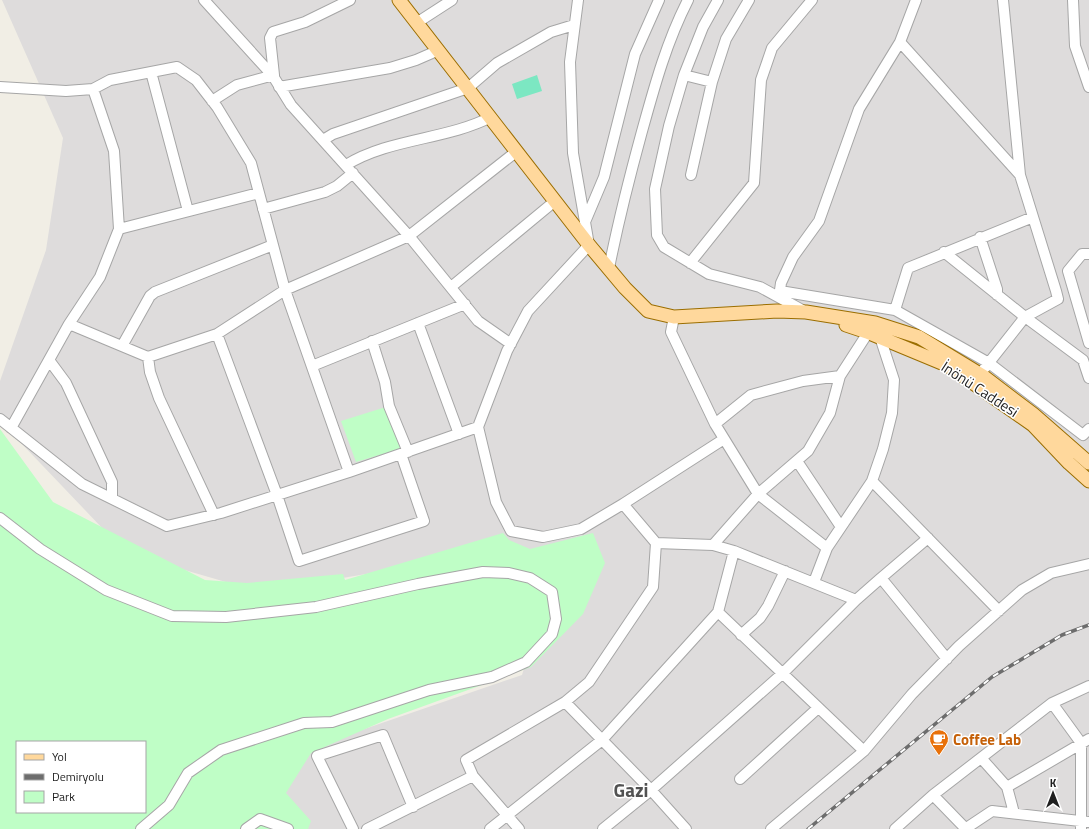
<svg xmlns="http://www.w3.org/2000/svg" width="1089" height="829" font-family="'Titillium Web',sans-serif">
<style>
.residential{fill:#dedcdc}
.park{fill:#bffec6;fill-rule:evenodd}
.pitch{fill:#7ce7c2}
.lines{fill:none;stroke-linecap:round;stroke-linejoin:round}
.minor-casing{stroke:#a6a6a6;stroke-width:12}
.major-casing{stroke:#9b6e00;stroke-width:15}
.minor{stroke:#fff;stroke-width:10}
.major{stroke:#ffd89c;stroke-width:13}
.rail-casing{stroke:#6d6d6d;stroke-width:3.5}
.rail{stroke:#fff;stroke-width:2;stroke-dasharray:6;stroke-linecap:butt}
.labels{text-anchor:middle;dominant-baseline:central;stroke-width:3;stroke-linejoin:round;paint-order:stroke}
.street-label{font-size:15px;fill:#1f1f1f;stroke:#fff}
.food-label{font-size:15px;font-weight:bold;fill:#c56008;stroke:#fff;text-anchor:start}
.district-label{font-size:19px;font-weight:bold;fill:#525252;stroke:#fff}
</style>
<rect width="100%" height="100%" fill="#f1eee5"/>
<path class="residential" d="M2 0H1089V829H283L280 758 522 675 526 662 472 556 260 592 126 553 0 421V381L46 250 63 138Z"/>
<path class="park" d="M389 406 406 447 356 462 341 421Z
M0 429 53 502 205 580 247 583 343 574 345 580 503 533 509 540 530 549 593 533 605 563 583 614 531 667 388 719 311 753 286 793 311 821 308 829H0ZM17 742H145V812H17Z"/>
<path class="pitch" d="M537 75 542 91 517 99 512 84Z"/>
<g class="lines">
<g class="minor-casing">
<path id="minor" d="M204 0 273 76 291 105 409 236 478 321 511 344
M578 0 570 62 573 153 589 245 528 311 507 351 478 427 496 502 511 531 543 537 581 529 623 504 656 543 713 545 734 551 856 600 881 578 947 659
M718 0 703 27 684 75 669 126 655 189 657 235 664 247 709 274 760 287 804 311
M1003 0 1020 175
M1073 0 1075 46 1089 87
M418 22 452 0
M900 42 1020 175 1056 291 1058 299 1025 317 980 374
M151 72 188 211
M684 75 712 82
M0 87 66 91 93 89
M279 87 390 68 416 60 439 50
M212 101 237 85 274 75 270 38 273 32 305 22 350 0
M323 140 333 134 468 88 497 63 551 32 574 25
M346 165C390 138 446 140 491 117
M691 175 712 82 726 39 749 0
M263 209 325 192 337 186 353 173
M585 222 604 177 635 54 659 0
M119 229 259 193
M980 237 997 289V295
M944 252 1025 317 1083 360 1089 378
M1089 254H1082L1068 271 1089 343
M690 263 754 183 761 80 772 48 812 0
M609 268C618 223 629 179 641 135 654 88 666 43 688 0
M451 287 555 201
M780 291 895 310 989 363 1083 435 1089 429
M779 297 781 283 793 257 819 221 859 109 900 42 916 0
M895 310 908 268 1033 217
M674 317 671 332 715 424 758 494 827 548
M418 323 459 434
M69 324 148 357 217 334 285 290 409 236 517 151
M217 334 277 495 299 561 424 521 401 454
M372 341 385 382 389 406 408 452
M122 346 150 296 155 292 273 245
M148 357 150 372 159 398 214 515
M49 360 66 383 112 482V498
M312 366 465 304
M0 419 82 484 167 526 221 513 349 472 478 427
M715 424 751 395 803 381 840 376
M11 428 69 324 100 277 119 229 114 151 93 89 110 80 177 67 196 80 217 107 251 163 285 290 349 472
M797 461 841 527
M872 481 999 611
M623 504 724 439
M0 518 40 549 106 590 172 616 226 617 316 607 418 584 483 572 509 573 530 578 552 592 556 619 552 634 526 662 492 677 429 690 332 722 304 723 221 750 188 773 169 805 141 829
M713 545 758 494 808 451 830 413 840 376 871 328
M881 578 928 538
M814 582 827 548 872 481 883 449 892 413 894 380 879 334
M718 612 864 751
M741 635 760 618 768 606 785 571
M565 702 651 790 686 829
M1052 703 1081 743V829
M982 759 1007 787 1014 813
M473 776 519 829
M740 779 818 708
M1007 787 1089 739
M933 795 966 829
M246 829 260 819 288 829
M353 829 317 756 383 735 413 807
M367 829 473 776 466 760 565 702 589 682 653 587 656 543
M490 829 602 740 718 612 734 551
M603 829 651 790 782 674 856 600
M771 829 864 751 912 694 959 646 1022 590 1051 573 1089 564
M895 829 933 795 1052 703 1089 686
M965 829 992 811 1089 822"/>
</g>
<g class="major-casing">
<path id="major" d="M399 0 589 245 625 288 648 311 674 317 777 311 806 312 875 323 919 337 983 376 1033 414 1089 463
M846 325 867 332 949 366 1033 425 1069 463 1089 481"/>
</g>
<use href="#minor" class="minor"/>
<use href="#major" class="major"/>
<g class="rail-casing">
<path id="rail" d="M808 829 992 677 1062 635 1089 625"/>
</g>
<use href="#rail" class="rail"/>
</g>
<defs>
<g id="cafe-pin" transform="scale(1)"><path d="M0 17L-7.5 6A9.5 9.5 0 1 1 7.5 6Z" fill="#e8710a" stroke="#fff"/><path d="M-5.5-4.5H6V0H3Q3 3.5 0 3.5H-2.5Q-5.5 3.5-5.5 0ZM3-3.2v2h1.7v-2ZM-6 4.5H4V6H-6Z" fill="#fff"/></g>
</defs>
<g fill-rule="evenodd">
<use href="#cafe-pin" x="939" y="739"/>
</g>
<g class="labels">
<g class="street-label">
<text transform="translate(980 389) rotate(33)">İnönü Caddesi</text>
</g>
<g class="food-label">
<text x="953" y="739">Coffee Lab</text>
</g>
<g class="district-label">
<text x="631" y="789">Gazi</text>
</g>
</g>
<rect x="16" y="741" width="130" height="72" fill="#ffffff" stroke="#a5a5a5"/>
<rect x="24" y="754" width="20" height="6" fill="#ffd89c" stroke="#a5a5a5"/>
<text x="52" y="761" font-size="12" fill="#1f1f1f">Yol</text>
<rect x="24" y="774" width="20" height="6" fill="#6d6d6d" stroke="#a5a5a5"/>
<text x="52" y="781" font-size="12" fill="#1f1f1f">Demiryolu</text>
<rect x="24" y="791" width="20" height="12" fill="#bffec6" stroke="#a5a5a5"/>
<text x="52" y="801" font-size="12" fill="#1f1f1f">Park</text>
<g transform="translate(1053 793)" stroke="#ffffff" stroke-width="3" paint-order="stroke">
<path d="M0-3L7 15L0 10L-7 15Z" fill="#1f1f1f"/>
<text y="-6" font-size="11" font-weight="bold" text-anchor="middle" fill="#1f1f1f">K</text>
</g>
</svg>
